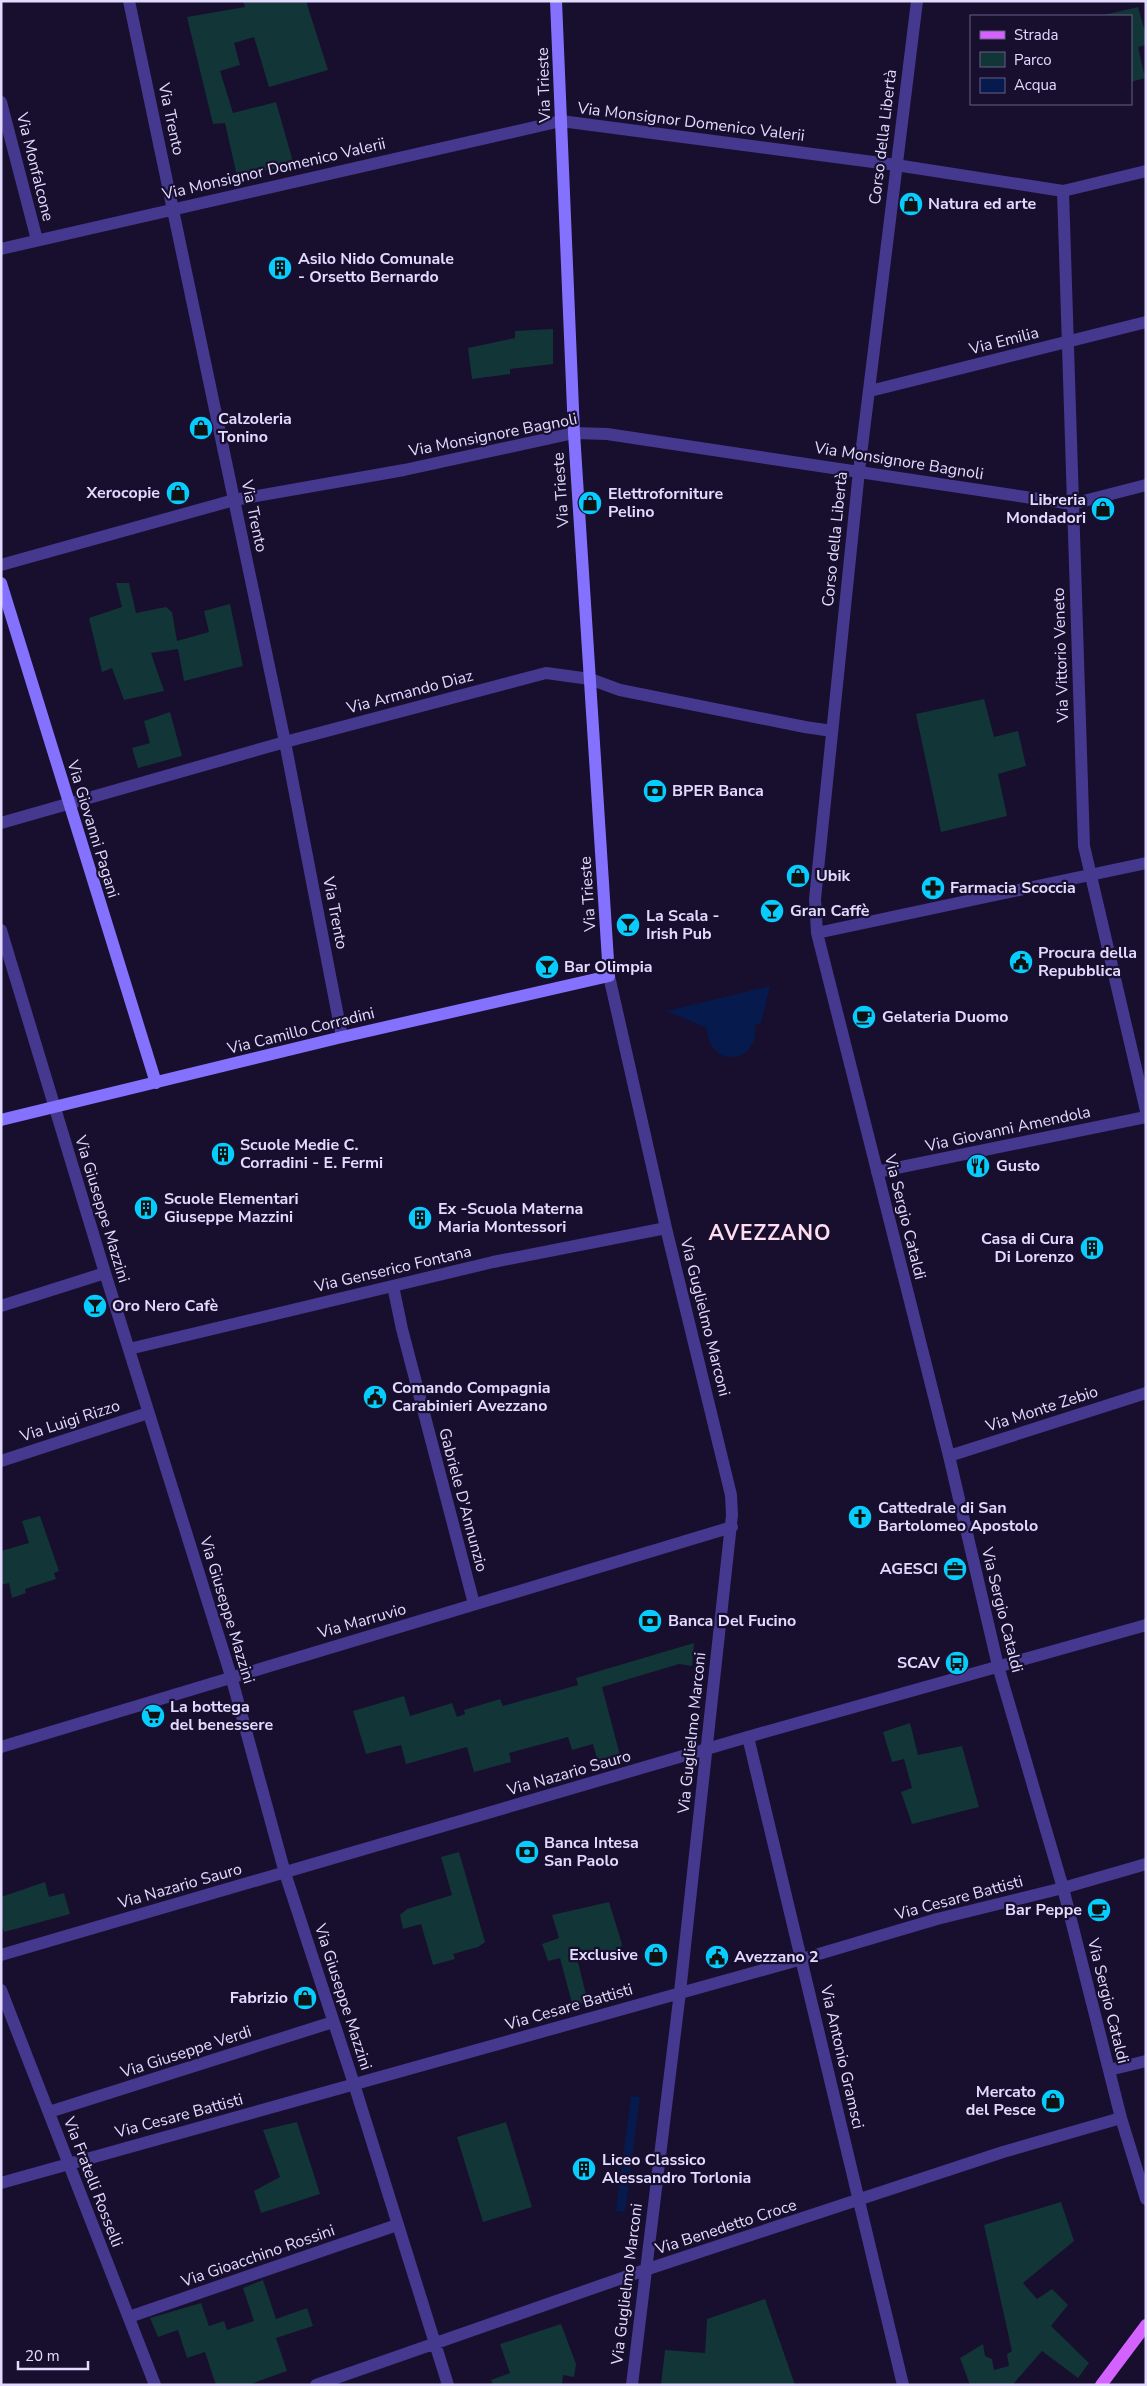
<svg xmlns="http://www.w3.org/2000/svg" width="1147" height="2386" font-family="'Nunito Sans',sans-serif">
<style>
.green{fill:#123537}
.water{fill:#071a4e}
.lines{fill:none;stroke-linecap:round;stroke-linejoin:round}
.street{stroke:#44388f;stroke-width:12}
.secondary{stroke:#8472ff;stroke-width:12}
.primary{stroke:#d462ff;stroke-width:12}
.labels{text-anchor:middle;dominant-baseline:central;stroke-width:4.5;stroke-linejoin:round;paint-order:stroke}
.street-label{font-size:16px;fill:#e3dbff;stroke:#170f2d}
.poi-label{font-size:16px;font-weight:bold;fill:#e3dbff;stroke:#170f2d;text-anchor:start}
.district-label{font-size:21px;font-weight:bold;letter-spacing:1px;fill:#ffddef;stroke:#170f2d}
</style>
<rect width="100%" height="100%" fill="#170f2d"/>
<path class="green" d="M243 1H306L328 70 269 87 254 37 234 43 240 65 220 71 233 113 276 102 294 165 237 176 225 123 213 124 187 17 245 7Z
M1138 7 1146 35V45L1138 47 1145 78 1131 82V16H1099Z
M553 329V364L510 369V374L472 379 468 348 515 338V331Z
M116 583H129L136 613 166 607 172 612 177 641 209 632 204 611 230 604 243 666 184 681 178 649 151 653 164 691 124 700 112 668 102 672 89 618 122 607Z
M984 699 994 737 1018 731 1026 766 998 774 1007 816 941 832 916 714Z
M170 712 182 756 138 768 132 748 150 743 144 721Z
M40 1516 59 1571 54 1573 56 1579 25 1589 26 1593 12 1598 9 1583 1 1585V1551L29 1543 22 1521Z
M694 1643 692 1666 679 1664 602 1687 622 1763 600 1769 593 1744 572 1750 568 1737 509 1753 511 1762 474 1772 467 1747 406 1764 401 1745 366 1754 353 1711 404 1696 410 1716 452 1703 457 1717 465 1714 464 1710 500 1699 503 1706 578 1685 576 1678Z
M910 1723 918 1755 962 1746 979 1807 912 1824 901 1792 912 1788 904 1759 892 1762 883 1732Z
M459 1852 485 1942 478 1947 453 1954 455 1959 433 1965 421 1924 403 1929 400 1915 407 1909 452 1895 441 1857Z
M45 1882 49 1897 64 1893 70 1914 4 1932 1 1925V1897Z
M609 1902 622 1944 620 1952 578 1962 588 2003H572L560 1958 548 1961 542 1944 559 1938 552 1915Z
M297 2122 320 2194 261 2213 254 2191 280 2177 263 2130Z
M506 2122 532 2207 483 2222 457 2137Z
M1061 2202 1074 2241 1023 2283 1037 2299 1052 2289 1068 2305 1051 2326 1089 2363 1078 2378 1042 2351 1014 2383 1016 2385H970L960 2358 983 2344 985 2356 992 2359 994 2370 1009 2366 1007 2354 1012 2351 984 2225Z
M263 2280 276 2319 307 2308 313 2326 276 2338 287 2371 248 2385H216L205 2352 187 2358 178 2330 158 2337 150 2318 201 2303 209 2326 224 2321 227 2330 254 2321 243 2288Z
M765 2299 795 2385H661L665 2350 705 2353 707 2319Z
M561 2324 576 2364 574 2377 563 2375 562 2385H493L491 2380 510 2373 500 2344Z"/>
<path class="water" d="M770 986 761 1023 755 1025C760 1065 708 1069 707 1028L667 1011Z
M631 2096 640 2097 625 2212 616 2211Z"/>
<g class="lines">
<path class="street" d="M129 1 285 742 342 1037
M917 1 859 471 815 899 817 933 949 1456 998 1666 1063 1888 1121 2118 1146 2199
M1 102 37 240
M1063 191 1084 846 1146 1111
M1 249 561 121 896 165 1063 191 1146 171
M870 391 1146 322
M1 565 234 500 404 470 574 433 607 434 1072 504 1146 485
M1 823 285 742 546 673 590 679 620 690 805 727 832 731
M1 930 105 1273 231 1676 285 1873 354 2084 448 2385
M817 933 1146 863
M609 976 666 1228 731 1495 732 1515 680 1992 632 2385
M877 1172 1146 1117
M393 1286 402 1329 474 1604
M1 1306 105 1273
M129 1349 493 1262 666 1228
M949 1456 1146 1393
M1 1461 148 1413
M748 1737 903 2385
M1 1747 732 1527
M1 1955 758 1734 1146 1625
M1 1990 155 2385
M1109 2070 1146 2061
M49 2112 333 2022
M1 2183 802 1959 937 1919 1063 1888 1146 1864
M129 2317 397 2225
M316 2385 645 2270 1003 2152 1121 2118"/>
<path class="secondary" d="M1 583 156 1083
M1 1120 342 1037 609 976 574 433 556 1"/>
<path class="primary" d="M1101 2385 1146 2325"/>
</g>
<defs>
<g id="shop-disc" transform="scale(1.25)"><circle r="9.5" fill="#07cdff" stroke="#170f2d"/><path d="M-5-2.5h2.3a2.7 3.5 0 0 1 5.4 0H5L5.5 6h-11ZM-1.5-2.5h3a1.5 2.3 0 0 0-3 0Z" fill="#111"/></g>
<g id="building-disc" transform="scale(1.25)"><circle r="9.5" fill="#07cdff" stroke="#170f2d"/><path d="M-4-6H4V6H1V3H-1V6H-4ZM-2.5-4.3h1.7v1.8h-1.7ZM.8-4.3h1.7v1.8H.8ZM-2.5-1h1.7V.8h-1.7ZM.8-1h1.7V.8H.8Z" fill="#111"/></g>
<g id="bank-disc" transform="scale(1.25)"><circle r="9.5" fill="#07cdff" stroke="#170f2d"/><path d="M-6-4H6V4H-6ZM0-2.3a2.3 2.3 0 1 0 0 4.6a2.3 2.3 0 1 0 0-4.6Z" fill="#111"/></g>
<g id="pharmacy-disc" transform="scale(1.25)"><circle r="9.5" fill="#07cdff" stroke="#170f2d"/><path d="M-2-6h4v4h4v4h-4v4h-4v-4h-4v-4h4Z" fill="#111"/></g>
<g id="bar-disc" transform="scale(1.25)"><circle r="9.5" fill="#07cdff" stroke="#170f2d"/><path d="M-6-5H6L.8 .8V4.5H3.5V6h-7V4.5H-.8V.8Z" fill="#111"/></g>
<g id="civic-disc" transform="scale(1.25)"><circle r="9.5" fill="#07cdff" stroke="#170f2d"/><path d="M-.6-6.5H3V-4.5H.6V-3L4-1V1h2V6H-6V1h2V-1L-.6-3ZM-1.2 2.5V6h2.4V2.5Z" fill="#111"/></g>
<g id="cafe-disc" transform="scale(1.25)"><circle r="9.5" fill="#07cdff" stroke="#170f2d"/><path d="M-5.5-4.5H6V0H3Q3 3.5 0 3.5H-2.5Q-5.5 3.5-5.5 0ZM3-3.2v2h1.7v-2ZM-6 4.5H4V6H-6Z" fill="#111"/></g>
<g id="restaurant-disc" transform="scale(1.25)"><circle r="9.5" fill="#07cdff" stroke="#170f2d"/><path d="M-5-6h1v4h1v-4h1v4h1v-4h1v5L-1.5 .5V6h-2V.5L-5-1ZM5-6V6H3V1.5H1.5Q1.5-4 5-6Z" fill="#111"/></g>
<g id="church-disc" transform="scale(1.25)"><circle r="9.5" fill="#07cdff" stroke="#170f2d"/><path d="M-1.2-6h2.4v3.5h3.3v2.4h-3.3V6h-2.4V-.1h-3.3v-2.4h3.3Z" fill="#111"/></g>
<g id="office-disc" transform="scale(1.25)"><circle r="9.5" fill="#07cdff" stroke="#170f2d"/><path d="M-6-3h4V-5.5h4V-3h4V5H-6ZM-1-4.5V-3h2v-1.5ZM-6 0V1H6V0Z" fill="#111"/></g>
<g id="bus-disc" transform="scale(1.25)"><circle r="9.5" fill="#07cdff" stroke="#170f2d"/><path d="M-5-6H5V4H4V6H2V4H-2V6H-4V4H-5ZM-3.5-4V0h7V-4ZM-3.5 1.2v1.5H-2V1.2ZM2 1.2v1.5H3.5V1.2Z" fill="#111"/></g>
<g id="supermarket-disc" transform="scale(1.25)"><circle r="9.5" fill="#07cdff" stroke="#170f2d"/><path d="M-6-5.5h2.5l.6 2H6L4.5 2H-2.5L-4.4-4H-6ZM-1.5 3.2a1.3 1.3 0 1 0 .1 0ZM3 3.2a1.3 1.3 0 1 0 .1 0Z" fill="#111"/></g>
</defs>
<g fill-rule="evenodd">
<use href="#shop-disc" x="911" y="204"/>
<use href="#building-disc" x="280" y="268"/>
<use href="#shop-disc" x="201" y="428"/>
<use href="#shop-disc" x="178" y="493"/>
<use href="#shop-disc" x="590" y="503"/>
<use href="#shop-disc" x="1103" y="509"/>
<use href="#bank-disc" x="655" y="791"/>
<use href="#shop-disc" x="798" y="876"/>
<use href="#pharmacy-disc" x="933" y="888"/>
<use href="#bar-disc" x="772" y="911"/>
<use href="#bar-disc" x="628" y="925"/>
<use href="#civic-disc" x="1021" y="962"/>
<use href="#bar-disc" x="547" y="967"/>
<use href="#cafe-disc" x="864" y="1017"/>
<use href="#building-disc" x="223" y="1154"/>
<use href="#restaurant-disc" x="978" y="1166"/>
<use href="#building-disc" x="146" y="1208"/>
<use href="#building-disc" x="420" y="1218"/>
<use href="#building-disc" x="1092" y="1248"/>
<use href="#bar-disc" x="95" y="1306"/>
<use href="#civic-disc" x="375" y="1397"/>
<use href="#church-disc" x="860" y="1517"/>
<use href="#office-disc" x="955" y="1569"/>
<use href="#bank-disc" x="650" y="1621"/>
<use href="#bus-disc" x="957" y="1663"/>
<use href="#supermarket-disc" x="153" y="1716"/>
<use href="#bank-disc" x="527" y="1852"/>
<use href="#cafe-disc" x="1099" y="1910"/>
<use href="#shop-disc" x="656" y="1955"/>
<use href="#civic-disc" x="717" y="1957"/>
<use href="#shop-disc" x="305" y="1998"/>
<use href="#shop-disc" x="1053" y="2101"/>
<use href="#building-disc" x="584" y="2169"/>
</g>
<g class="labels">
<g class="street-label">
<text transform="translate(544 85) rotate(-92)">Via Trieste</text>
<text transform="translate(171 119) rotate(78)">Via Trento</text>
<text transform="translate(691 122) rotate(7)">Via Monsignor Domenico Valerii</text>
<text transform="translate(883 137) rotate(-83)">Corso della Libertà</text>
<text transform="translate(35 167) rotate(76)">Via Monfalcone</text>
<text transform="translate(274 169) rotate(-13)">Via Monsignor Domenico Valerii</text>
<text transform="translate(1004 341) rotate(-14)">Via Emilia</text>
<text transform="translate(493 435) rotate(-11)">Via Monsignore Bagnoli</text>
<text transform="translate(899 461) rotate(9)">Via Monsignore Bagnoli</text>
<text transform="translate(561 490) rotate(-94)">Via Trieste</text>
<text transform="translate(254 516) rotate(78)">Via Trento</text>
<text transform="translate(835 539) rotate(-84)">Corso della Libertà</text>
<text transform="translate(1061 655) rotate(-92)">Via Vittorio Veneto</text>
<text transform="translate(410 692) rotate(-15)">Via Armando Diaz</text>
<text transform="translate(93 829) rotate(73)">Via Giovanni Pagani</text>
<text transform="translate(588 894) rotate(-94)">Via Trieste</text>
<text transform="translate(335 913) rotate(79)">Via Trento</text>
<text transform="translate(301 1031) rotate(-14)">Via Camillo Corradini</text>
<text transform="translate(1008 1129) rotate(-12)">Via Giovanni Amendola</text>
<text transform="translate(102 1209) rotate(73)">Via Giuseppe Mazzini</text>
<text transform="translate(905 1217) rotate(76)">Via Sergio Cataldi</text>
<text transform="translate(393 1269) rotate(-13)">Via Genserico Fontana</text>
<text transform="translate(705 1317) rotate(76)">Via Guglielmo Marconi</text>
<text transform="translate(1042 1409) rotate(-18)">Via Monte Zebio</text>
<text transform="translate(70 1421) rotate(-18)">Via Luigi Rizzo</text>
<text transform="translate(463 1500) rotate(75)">Gabriele D'Annunzio</text>
<text transform="translate(227 1610) rotate(73)">Via Giuseppe Mazzini</text>
<text transform="translate(1002 1610) rotate(76)">Via Sergio Cataldi</text>
<text transform="translate(362 1621) rotate(-16)">Via Marruvio</text>
<text transform="translate(692 1733) rotate(-84)">Via Guglielmo Marconi</text>
<text transform="translate(569 1773) rotate(-16)">Via Nazario Sauro</text>
<text transform="translate(180 1886) rotate(-16)">Via Nazario Sauro</text>
<text transform="translate(959 1898) rotate(-15)">Via Cesare Battisti</text>
<text transform="translate(343 1997) rotate(72)">Via Giuseppe Mazzini</text>
<text transform="translate(1108 2001) rotate(76)">Via Sergio Cataldi</text>
<text transform="translate(569 2007) rotate(-16)">Via Cesare Battisti</text>
<text transform="translate(186 2052) rotate(-18)">Via Giuseppe Verdi</text>
<text transform="translate(842 2057) rotate(77)">Via Antonio Gramsci</text>
<text transform="translate(179 2116) rotate(-15)">Via Cesare Battisti</text>
<text transform="translate(93 2182) rotate(69)">Via Fratelli Rosselli</text>
<text transform="translate(726 2227) rotate(-18)">Via Benedetto Croce</text>
<text transform="translate(258 2256) rotate(-19)">Via Gioacchino Rossini</text>
<text transform="translate(627 2284) rotate(-83)">Via Guglielmo Marconi</text>
</g>
<g class="poi-label">
<text x="928" y="204">Natura ed arte</text>
<text x="298" y="259">Asilo Nido Comunale<tspan x="298" dy="18">- Orsetto Bernardo</tspan></text>
<text x="218" y="419">Calzoleria<tspan x="218" dy="18">Tonino</tspan></text>
<text x="160" y="493" text-anchor="end">Xerocopie</text>
<text x="608" y="494">Elettroforniture<tspan x="608" dy="18">Pelino</tspan></text>
<text x="1086" y="500" text-anchor="end">Libreria<tspan x="1086" dy="18">Mondadori</tspan></text>
<text x="672" y="791">BPER Banca</text>
<text x="816" y="876">Ubik</text>
<text x="950" y="888">Farmacia Scoccia</text>
<text x="790" y="911">Gran Caffè</text>
<text x="646" y="916">La Scala -<tspan x="646" dy="18">Irish Pub</tspan></text>
<text x="1038" y="953">Procura della<tspan x="1038" dy="18">Repubblica</tspan></text>
<text x="564" y="967">Bar Olimpia</text>
<text x="882" y="1017">Gelateria Duomo</text>
<text x="240" y="1145">Scuole Medie C.<tspan x="240" dy="18">Corradini - E. Fermi</tspan></text>
<text x="996" y="1166">Gusto</text>
<text x="164" y="1199">Scuole Elementari<tspan x="164" dy="18">Giuseppe Mazzini</tspan></text>
<text x="438" y="1209">Ex -Scuola Materna<tspan x="438" dy="18">Maria Montessori</tspan></text>
<text x="1074" y="1239" text-anchor="end">Casa di Cura<tspan x="1074" dy="18">Di Lorenzo</tspan></text>
<text x="112" y="1306">Oro Nero Cafè</text>
<text x="392" y="1388">Comando Compagnia<tspan x="392" dy="18">Carabinieri Avezzano</tspan></text>
<text x="878" y="1508">Cattedrale di San<tspan x="878" dy="18">Bartolomeo Apostolo</tspan></text>
<text x="938" y="1569" text-anchor="end">AGESCI</text>
<text x="668" y="1621">Banca Del Fucino</text>
<text x="940" y="1663" text-anchor="end">SCAV</text>
<text x="170" y="1707">La bottega<tspan x="170" dy="18">del benessere</tspan></text>
<text x="544" y="1843">Banca Intesa<tspan x="544" dy="18">San Paolo</tspan></text>
<text x="1082" y="1910" text-anchor="end">Bar Peppe</text>
<text x="638" y="1955" text-anchor="end">Exclusive</text>
<text x="734" y="1957">Avezzano 2</text>
<text x="288" y="1998" text-anchor="end">Fabrizio</text>
<text x="1036" y="2092" text-anchor="end">Mercato<tspan x="1036" dy="18">del Pesce</tspan></text>
<text x="602" y="2160">Liceo Classico<tspan x="602" dy="18">Alessandro Torlonia</tspan></text>
</g>
<g class="district-label">
<text x="770" y="1233">AVEZZANO</text>
</g>
</g>
<rect width="1147" height="2386" fill="none" stroke="#e3dbff" stroke-width="5"/>
<rect x="970" y="15" width="162" height="90" fill="#170f2d" stroke="#696181"/>
<rect x="980" y="31" width="25" height="8" fill="#d462ff" stroke="#696181"/>
<text x="1014" y="40" font-size="15" fill="#e3dbff">Strada</text>
<rect x="980" y="52" width="25" height="15" fill="#123537" stroke="#696181"/>
<text x="1014" y="65" font-size="15" fill="#e3dbff">Parco</text>
<rect x="980" y="78" width="25" height="15" fill="#071a4e" stroke="#696181"/>
<text x="1014" y="90" font-size="15" fill="#e3dbff">Acqua</text>
<path d="M18 2361v8h70v-8" fill="none" stroke="#e3dbff" stroke-width="2.5"/>
<text x="25" y="2361" font-size="15" fill="#e3dbff" stroke="#170f2d" stroke-width="4" paint-order="stroke">20 m</text>
</svg>
